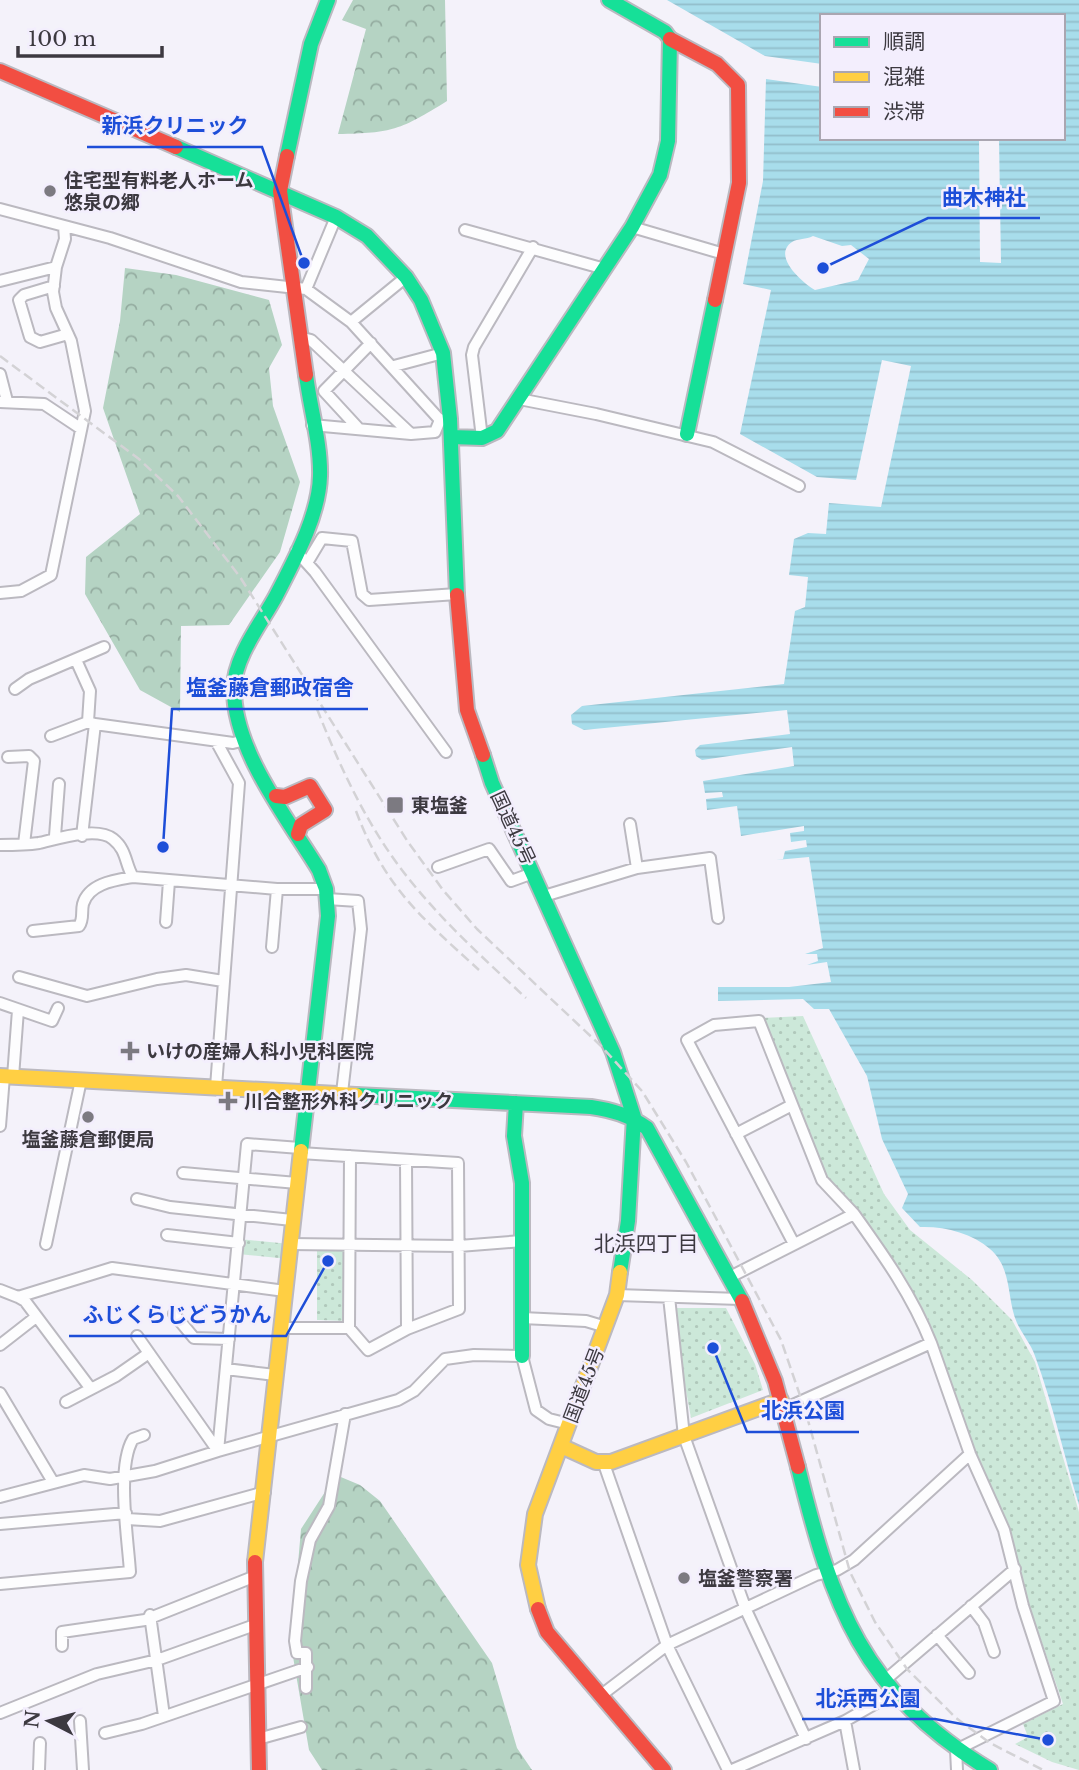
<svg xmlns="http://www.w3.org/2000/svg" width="1079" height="1770" font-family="'Libre Baskerville','Noto Sans JP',serif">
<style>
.forest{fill:url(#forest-crowns)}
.park{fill:url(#park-dots)}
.water{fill:url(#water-rules);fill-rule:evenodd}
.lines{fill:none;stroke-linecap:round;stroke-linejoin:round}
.street-casing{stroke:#bbb9c0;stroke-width:14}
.fast-casing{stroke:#bbb9c0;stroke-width:18}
.slow-casing{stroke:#bbb9c0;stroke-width:18}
.jam-casing{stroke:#bbb9c0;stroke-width:18}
.street{stroke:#fdfdfe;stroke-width:10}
.fast{stroke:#16e098;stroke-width:14}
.slow{stroke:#ffcf43;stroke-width:14}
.jam{stroke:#f24e42;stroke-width:14}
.rail{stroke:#d3d2d5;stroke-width:2.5;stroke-dasharray:10 5;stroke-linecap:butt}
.poi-dot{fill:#7c7a81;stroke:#f3eefd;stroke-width:2.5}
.labels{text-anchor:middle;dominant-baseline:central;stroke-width:5;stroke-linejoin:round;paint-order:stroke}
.poi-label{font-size:19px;font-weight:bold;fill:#3c3940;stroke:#f3eefd;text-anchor:start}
.street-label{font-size:19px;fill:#3c3940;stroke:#f3eefd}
.neighbourhood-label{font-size:21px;fill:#3c3940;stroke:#f3eefd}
.leader{fill:none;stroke:#1d4ed8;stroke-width:2.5}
.callout-dot{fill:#1d4ed8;stroke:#f3eefd;stroke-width:2.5}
.callout-label{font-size:21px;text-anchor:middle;font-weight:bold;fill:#1d4ed8;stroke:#f3eefd;stroke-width:5;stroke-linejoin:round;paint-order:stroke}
</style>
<defs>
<pattern id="forest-crowns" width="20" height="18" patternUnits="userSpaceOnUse" patternTransform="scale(1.75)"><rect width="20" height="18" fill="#b5d3c3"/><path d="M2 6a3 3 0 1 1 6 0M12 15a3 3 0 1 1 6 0" fill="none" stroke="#94aca0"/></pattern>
<pattern id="park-dots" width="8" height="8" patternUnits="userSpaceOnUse" patternTransform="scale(1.75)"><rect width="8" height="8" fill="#cce8d9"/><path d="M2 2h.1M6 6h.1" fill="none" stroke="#b0c8bb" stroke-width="1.8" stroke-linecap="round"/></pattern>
<pattern id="water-rules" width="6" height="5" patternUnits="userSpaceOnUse" patternTransform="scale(1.75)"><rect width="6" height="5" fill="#a8ddeb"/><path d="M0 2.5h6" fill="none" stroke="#92becb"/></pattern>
</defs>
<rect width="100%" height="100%" fill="#f4f2fa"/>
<path class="forest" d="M353 0H445L447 101C400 130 393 133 338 134L366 29 342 20Z
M125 268 176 275 269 300 282 345 269 368 273 406 300 482 280 552 229 625 181 626 180 712 140 690 85 594 86 557 140 514 103 408 120 321Z
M336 1475 360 1485 380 1501 492 1663 517 1748 532 1770H322L309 1750 291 1645 301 1529Z"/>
<path class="park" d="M803 1016 884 1194 910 1230 972 1280 1012 1320 1035 1362 1079 1512V1770L1052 1762 1015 1744 1028 1737 1023 1724 1063 1704 1026 1596 1009 1525 974 1451 928 1319 901 1270 861 1215 825 1177 762 1018Z
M239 1239 290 1244 288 1259 238 1254Z
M317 1249H349V1321L317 1320Z
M671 1308H726L755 1364 763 1390 691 1418Z"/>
<path class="water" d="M667 0H1079V1505C1064 1456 1053 1404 1035 1356 1031 1344 1022 1334 1017 1323 1006 1298 1013 1269 990 1249 972 1233 944 1226 920 1227L902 1208 908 1194 882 1139 867 1076 829 1009H814L803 999 718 1001V987H789L831 982 827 962 807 965 818 961 817 954H805L823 948 809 857 776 860 783 859 785 851 807 847 806 840 791 842 790 833 804 831V826L741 836 737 806 707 810 706 799 723 797 722 792 705 793 703 781 794 766 792 747 702 760 696 756 695 750 700 745 790 734 787 710 584 730 572 724 571 715 582 706 784 684 795 611 805 607 808 577 789 575 794 539 808 533 826 534 829 503 881 507 911 366 882 360 856 480 817 477 740 434 771 290 743 284 763 181 766 79 822 87V138H979L980 262 1001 263 999 138H1063V16H822V64L765 56ZM813 236 842 246 851 245 869 259 858 280 815 290C804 284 771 256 792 242 798 238 806 240 813 236Z"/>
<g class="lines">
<g class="street-casing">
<path id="street" d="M0 209 110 238 241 282 306 289 351 322 440 420 450 419
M632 227 724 254
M465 230 605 269
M0 281 56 267
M54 286 24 295 19 300 30 337 40 342 68 334
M306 289 336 217
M351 322 406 277
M299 337 311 340 411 434
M394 366 443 353
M0 374 7 401
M519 399 596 414 713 442 799 486
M0 402 44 404 80 428
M312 425 411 434 435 432 440 420
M359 429 324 391 371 343
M482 438 472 355 474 347 533 247
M296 551 315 572 446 752
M307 563 322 538 352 541 362 594 369 600 457 594
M0 593 21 591 51 575 85 411 71 341 56 308 53 292 56 267 65 239 64 226
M76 660 90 691 88 722 95 724
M15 689 29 679 104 647
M51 736 88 722
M216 741 239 783 216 1087
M8 757 29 756 34 761 24 844
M630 824 637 868
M55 836 59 784
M82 836 95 724 233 743 245 740
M0 845C13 845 26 845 39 843 57 839 97 826 113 839 127 850 125 864 133 877L277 889H326
M438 867 489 849 511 881 533 873
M544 896 637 868 710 858 718 918
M327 899 358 901 361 929 342 1093
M166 922 169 881
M33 931 79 926C84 919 81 912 83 904 89 883 116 880 133 877
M272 947 277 889
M19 977 87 996 157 979 186 975 223 981
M0 1003 52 1021 58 1008
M13 1077 18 1010
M0 1126 4 1076
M736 1134 792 1105
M406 1160 407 1329
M183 1173 297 1183
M137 1199 170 1207 292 1220
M167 1235 239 1243
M46 1244 81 1080
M290 1244 459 1246 522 1241
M794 1244 687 1040 714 1025 759 1021 822 1180 854 1214
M728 1278 854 1214C884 1256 912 1295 931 1343
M0 1290 18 1297 112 1268 285 1291
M617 1295 740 1299
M18 1297 25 1301 91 1389
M669 1297 684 1436 746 1610 806 1739
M174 1314 194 1338 229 1339
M522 1318 586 1321 606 1327
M280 1328H349L368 1350 407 1329 459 1309 458 1163 300 1153
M349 1328 350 1156
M137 1336 218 1451 398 1400 414 1391 445 1359 474 1355 522 1356 536 1410 549 1419 569 1424
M0 1345 36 1317
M226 1369 275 1375
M0 1393 53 1482
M66 1402 116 1376 149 1353
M784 1409 931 1343 970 1454 1004 1530 1023 1606 1054 1701 956 1750 957 1770
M604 1464 667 1645 728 1770
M0 1497 84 1475 110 1479 155 1471 218 1451 247 1144 300 1148
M127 1519 160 1521 265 1492
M0 1524 126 1513
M0 1584 130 1572C128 1539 116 1467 133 1439L144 1435
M971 1606 984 1623 994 1652
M150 1615 164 1716
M937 1635 969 1673
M62 1646V1632L145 1620 253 1577
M884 1681 1015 1569
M306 1688V1653H297L295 1641 301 1581 310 1540 329 1506 345 1414
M600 1696 667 1645 816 1575 837 1570 854 1560 970 1454
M0 1713 97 1674 157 1660 252 1626
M80 1721 83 1770
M845 1721 854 1770
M105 1733 142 1724 308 1667
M258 1739 301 1727
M39 1770 40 1743
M732 1770 845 1721 894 1693"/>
</g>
<g class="fast-casing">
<path id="fast" d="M176 147 336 217 367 236 406 277 421 300 443 353 450 419 457 595
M287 156 311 44 328 0
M687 434 715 300
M451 437 482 438 497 431 632 227 660 175 668 141 670 39 665 32 609 0
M483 755 492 783 613 1052 634 1117 628 1221 620 1272
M356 1095 591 1107C612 1110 629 1115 647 1128L742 1301
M516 1103 514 1136 522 1183V1356
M301 1151 328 916 326 889 319 870C288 819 233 750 234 688 234 657 262 622 276 596 294 561 319 516 320 476 321 444 310 407 306 375
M798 1467C832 1606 862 1692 990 1770"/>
</g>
<g class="slow-casing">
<path id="slow" d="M0 1076 356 1095
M561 1446 596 1462H611L781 1400
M255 1562 301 1151
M538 1609 528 1565 535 1514 617 1295 620 1272"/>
</g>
<g class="jam-casing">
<path id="jam" d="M670 39 717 64 738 85 739 183 715 300
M0 71 176 147
M287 156 280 191 306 375
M457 595 467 710 483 755
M276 796 285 797 310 786 325 810 301 825 298 834
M742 1301 775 1381 798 1467
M255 1562 259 1770
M538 1609 547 1632 664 1770"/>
</g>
<use href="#street" class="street"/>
<use href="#fast" class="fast"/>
<use href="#slow" class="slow"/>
<use href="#jam" class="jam"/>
<path class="rail" d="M0 356 139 459 178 496 240 577 408 842 443 890 477 929 601 1046 642 1091 686 1162 781 1340 806 1413 850 1572 875 1622 907 1669 956 1718 990 1743 1043 1770
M317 709C338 762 362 815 396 862 433 913 480 955 526 998
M356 811C385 888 421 917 479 970"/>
</g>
<g class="poi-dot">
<circle cx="50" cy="191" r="7"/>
<rect x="386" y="796" width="18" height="18" rx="3.5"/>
<path d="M126.5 1040.5h7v7h7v7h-7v7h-7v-7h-7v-7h7z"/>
<path d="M224.5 1090.5h7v7h7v7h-7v7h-7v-7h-7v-7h7z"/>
<circle cx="88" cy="1117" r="7"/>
<circle cx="684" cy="1578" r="7"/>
</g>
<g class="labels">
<g class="poi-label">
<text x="64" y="180">住宅型有料老人ホーム<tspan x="64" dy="22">悠泉の郷</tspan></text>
<text x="411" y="805">東塩釜</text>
<text x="146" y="1051">いけの産婦人科小児科医院</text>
<text x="244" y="1101">川合整形外科クリニック</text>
<text x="88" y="1139" text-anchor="middle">塩釜藤倉郵便局</text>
<text x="698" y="1578">塩釜警察署</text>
</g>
<g class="street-label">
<text transform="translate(513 828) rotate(65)">国道45号</text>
<text transform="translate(584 1385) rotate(-69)">国道45号</text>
</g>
<g class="neighbourhood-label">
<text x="646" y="1244">北浜四丁目</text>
</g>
</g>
<path class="leader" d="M304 263L262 147H87M823 268L928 218H1040M163 847L172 709H368M328 1261L286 1336H69M713 1348L747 1432H859M1048 1740L935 1719H802"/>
<g class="callout-dot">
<circle cx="304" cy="263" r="7"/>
<circle cx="823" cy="268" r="7"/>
<circle cx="163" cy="847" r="7"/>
<circle cx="328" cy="1261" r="7"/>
<circle cx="713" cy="1348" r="7"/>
<circle cx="1048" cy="1740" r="7"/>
</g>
<g class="callout-label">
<text x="175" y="133">新浜クリニック</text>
<text x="984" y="205">曲木神社</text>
<text x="270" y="695">塩釜藤倉郵政宿舎</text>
<text x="177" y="1322">ふじくらじどうかん</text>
<text x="803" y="1418">北浜公園</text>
<text x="868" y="1706">北浜西公園</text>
</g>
<rect x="820" y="14" width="245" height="126" fill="#f3eefd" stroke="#aaa6b1" stroke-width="2"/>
<rect x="834" y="37" width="35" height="10" fill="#16e098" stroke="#aaa6b1" stroke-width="2"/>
<text x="883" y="49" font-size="21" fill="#3c3940">順調</text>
<rect x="834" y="72" width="35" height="10" fill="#ffcf43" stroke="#aaa6b1" stroke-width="2"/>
<text x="883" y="84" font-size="21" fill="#3c3940">混雑</text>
<rect x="834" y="107" width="35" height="10" fill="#f24e42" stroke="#aaa6b1" stroke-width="2"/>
<text x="883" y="119" font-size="21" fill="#3c3940">渋滞</text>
<g transform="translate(49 1721) rotate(276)" stroke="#f3eefd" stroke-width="5" paint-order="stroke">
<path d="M0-5L12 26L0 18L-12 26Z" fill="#3c3940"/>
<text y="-10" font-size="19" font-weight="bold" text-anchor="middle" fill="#3c3940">N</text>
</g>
<path d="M18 46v10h144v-10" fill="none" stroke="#3c3940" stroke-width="3.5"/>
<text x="28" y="46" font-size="21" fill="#3c3940" stroke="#f3eefd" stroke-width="5" paint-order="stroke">100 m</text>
</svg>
